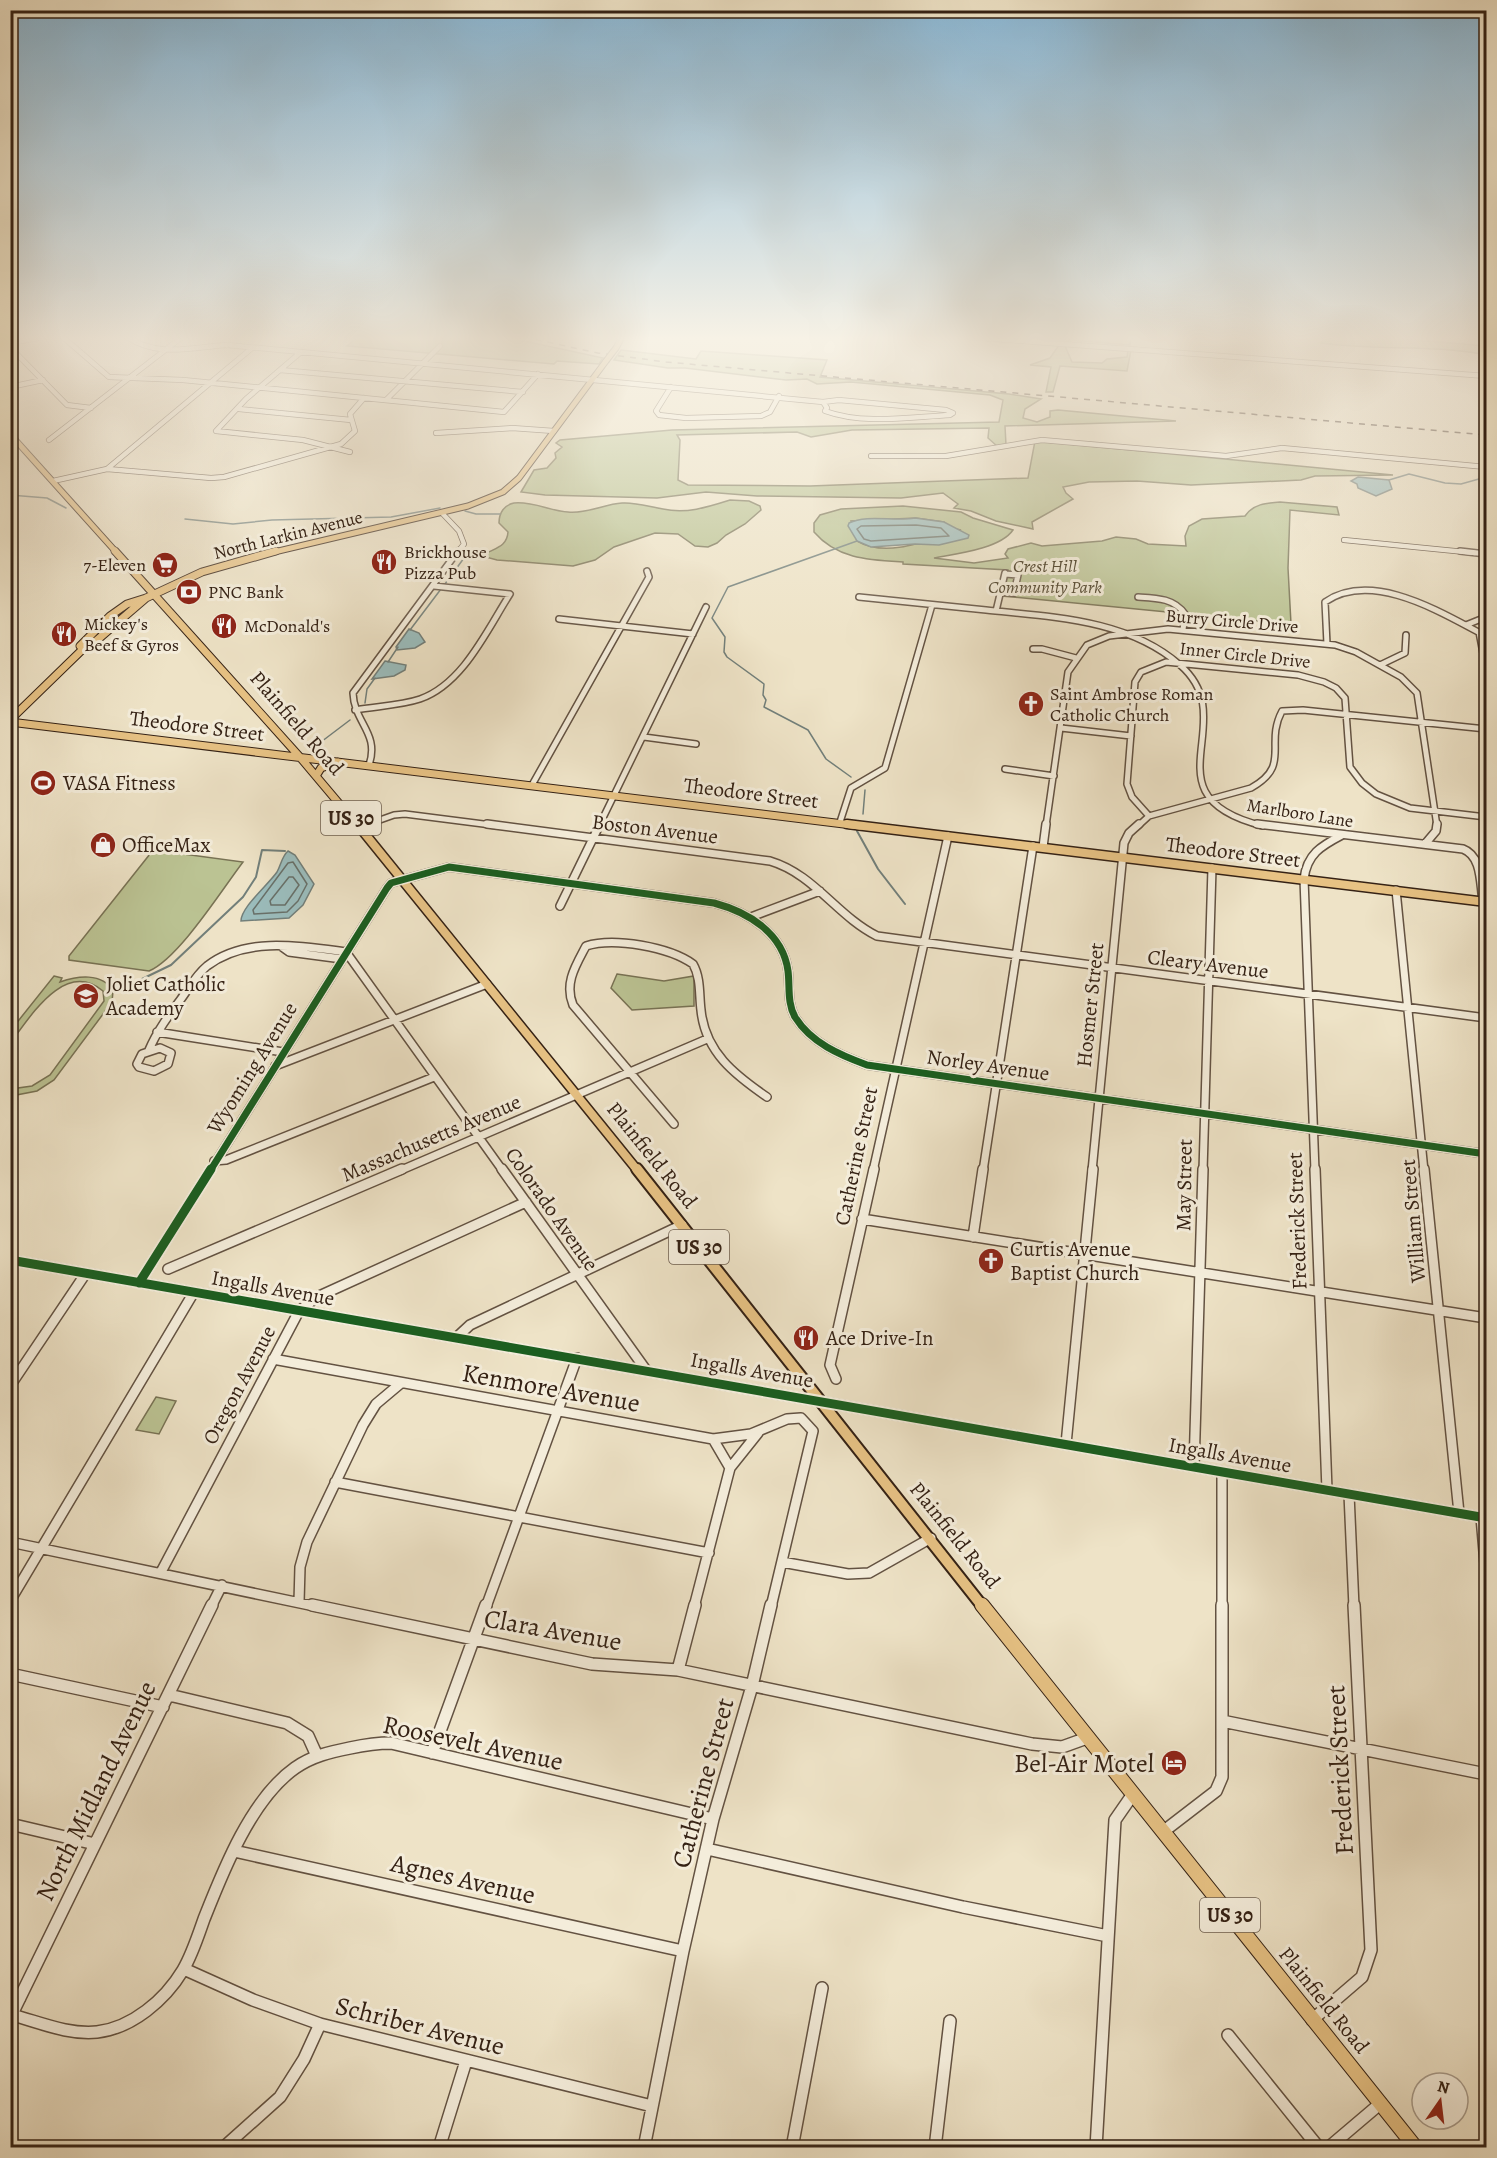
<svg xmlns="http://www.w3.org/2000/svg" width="1497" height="2158" font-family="Alegreya,serif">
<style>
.green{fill:#bbc393;stroke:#787254;stroke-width:1.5;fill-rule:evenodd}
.water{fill:#9bbdbd;stroke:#727f7a;stroke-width:1.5}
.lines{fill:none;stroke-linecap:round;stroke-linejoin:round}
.shore{stroke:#687069;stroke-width:1.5}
.stream-far1{stroke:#727f7a;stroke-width:1.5}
.stream{stroke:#727f7a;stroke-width:2}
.minor-far4-casing{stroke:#635242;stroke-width:6}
.minor-far3-casing{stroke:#635242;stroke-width:8}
.minor-far2-casing{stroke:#635242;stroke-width:10}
.minor-far1-casing{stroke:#635242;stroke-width:12}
.minor-casing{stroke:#635242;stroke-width:14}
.major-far4-casing{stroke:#352215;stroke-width:7}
.major-far3-casing{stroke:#352215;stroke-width:9}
.major-far2-casing{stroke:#352215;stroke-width:11}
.major-far1-casing{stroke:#352215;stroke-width:14}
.major-casing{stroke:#352215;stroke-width:16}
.minor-far4{stroke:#f4eddb;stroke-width:4.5}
.minor-far3{stroke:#f4eddb;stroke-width:5}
.minor-far2{stroke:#f4eddb;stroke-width:7}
.minor-far1{stroke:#f4eddb;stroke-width:9}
.minor{stroke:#f4eddb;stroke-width:11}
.major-far4{stroke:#e7c284;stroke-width:5}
.major-far3{stroke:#e7c284;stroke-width:7}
.major-far2{stroke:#e7c284;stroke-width:8}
.major-far1{stroke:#e7c284;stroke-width:10}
.major{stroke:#e7c284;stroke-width:14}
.rail{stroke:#352215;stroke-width:1.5;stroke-dasharray:6 6;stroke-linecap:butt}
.major-bridge-casing{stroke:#352215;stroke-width:7;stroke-linecap:butt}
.major-bridge{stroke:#e7c284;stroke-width:5}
.cycleway-far1-casing{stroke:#f4eddb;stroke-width:10}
.cycleway-casing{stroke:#f4eddb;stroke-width:13}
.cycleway-far1{stroke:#1b5e20;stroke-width:7}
.cycleway{stroke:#1b5e20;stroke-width:9}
.labels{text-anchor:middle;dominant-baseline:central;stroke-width:6;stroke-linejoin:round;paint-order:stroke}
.far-street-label{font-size:18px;fill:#352215;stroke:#f4eddb}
.far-poi-label{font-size:18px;fill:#352215;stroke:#f4eddb;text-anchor:start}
.far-park-label{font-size:18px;font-style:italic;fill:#5d523b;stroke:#f4eddb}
.shield{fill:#f4eddb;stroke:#6e5f50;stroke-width:1.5}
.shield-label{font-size:20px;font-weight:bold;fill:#352215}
.street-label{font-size:21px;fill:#352215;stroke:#f4eddb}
.poi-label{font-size:21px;fill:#352215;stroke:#f4eddb;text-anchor:start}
.near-street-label{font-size:26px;fill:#352215;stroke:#f4eddb}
.near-poi-label{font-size:26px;fill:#352215;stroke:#f4eddb;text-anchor:end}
</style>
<rect width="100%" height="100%" fill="#eee3c7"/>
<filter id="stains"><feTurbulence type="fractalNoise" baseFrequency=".00333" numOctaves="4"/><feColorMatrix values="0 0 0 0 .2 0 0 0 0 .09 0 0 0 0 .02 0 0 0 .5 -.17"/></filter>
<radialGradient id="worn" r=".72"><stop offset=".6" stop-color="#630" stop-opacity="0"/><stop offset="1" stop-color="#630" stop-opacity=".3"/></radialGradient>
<path class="green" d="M358 337H506L603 358 599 364 557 361 554 364 347 346Z
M1036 337H1131L1130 345Z
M1324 337H1381L1486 346V355C1432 344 1376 351 1321 343Z
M1059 345 1065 346 1072 362 1102 363 1107 359 1127 357 1128 350H1131L1127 371 1060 366 1053 392H1046L1051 367 1030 365 1050 358Z
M621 350 696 359 701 351 827 360 820 377 1009 394 1041 399 1025 409 1023 418 1037 422 1050 417V411L1058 410 1176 421 1005 426 1006 445 998 447 988 438 989 428 852 430 811 437 797 432 677 435 680 440 678 480 688 485 810 486 1028 478 1035 441 1393 475 1315 476 1301 480 1191 485 1137 481 1089 482 1063 487 1066 493 1073 499 1032 522 1033 529 996 521 971 511 954 508 958 504 943 493 901 498 757 496 706 492 657 498 545 495 521 492 534 470 547 468 556 458 555 453 562 447 556 443 560 440 672 430 999 422 1003 400 990 395 851 382 817 384 807 379 786 380 685 368H668L614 360Z
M730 500 749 501 760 506 761 510 745 524 726 535 717 543 708 547 695 546 678 534 655 533 614 547 595 560 573 566 497 560 482 556C493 548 507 548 508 532L499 523C499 513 504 505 514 503 533 501 550 511 568 512 588 514 604 504 622 503 636 502 650 507 663 509 687 514 708 507 730 500Z
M1280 502 1337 507 1339 515 1290 510 1288 568 1291 624 1002 596 1008 570 903 564V562C869 560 837 559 814 532V523L820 515 841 509 903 506 961 512 973 518 1013 530C1000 549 955 554 934 558L974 563 1008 558 1005 554 1008 549 1031 543 1042 546 1102 541 1116 537 1136 539 1148 544 1186 546 1185 536 1189 526 1202 519 1245 516C1253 504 1266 503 1280 502ZM916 518 944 522 951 528 961 530C930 539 888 559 857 541L851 521Z
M161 851 243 862C221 891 179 958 149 971L69 960V956L150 854Z
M617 974 664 981 694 976V1006L632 1010 611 988Z
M54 976 62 978 60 982C77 976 102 972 113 991L112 1002 54 1080 37 1091 11 1096V1089L32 1086 50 1075 104 1001 103 991C65 959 31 1016 11 1042V1030Z
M156 1397 176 1401 159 1434 136 1430Z"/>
<path class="water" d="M1358 477 1389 480 1392 489 1376 496 1358 488 1357 484 1351 481Z
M915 518 944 522 969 535 968 538 939 545 915 544 871 547 857 541 848 526 849 523C868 514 894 522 915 518Z
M409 629 419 633 425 642 415 648 397 650 396 647Z
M385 661 406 665 405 670 394 676 372 679Z
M288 851 295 855 314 884 303 905 289 918 241 921C241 907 268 885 277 872 281 865 282 856 288 851Z"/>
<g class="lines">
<path class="shore" d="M916 525 941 528 949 536 871 541 864 539 857 529 861 526Z
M293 862 307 884 298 901 287 912 254 914 253 910 288 863Z
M289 877H293L299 885 285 905H271L270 901Z"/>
<path class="stream-far1" d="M1389 480 1409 474 1445 483 1461 484 1486 477
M10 495 47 498 66 508
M465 511 476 514H500
M185 519 233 524 272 520 391 517 440 508
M445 584 464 558 482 556
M410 630 441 589
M388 662 398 647
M365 703 367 689 375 678
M313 748 350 720
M851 777 826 759 808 730 764 707 766 700 763 695 764 684 727 657 724 652 725 637 712 618 728 587 857 541
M863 814 865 790"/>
<path class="stream" d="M857 831 878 869 905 904
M142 979 171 965 243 897 256 877 262 850 285 851"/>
<g class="minor-far4-casing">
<path id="minor-far4" d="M63 337 109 377 183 380 504 412 538 374
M127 337C159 358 192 347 227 345L823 402
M969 337 1486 376
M10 343 44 337
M10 347 67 405 91 408
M301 352 246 399 216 431 303 440 350 452
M280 370 523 392
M10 387 43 380
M671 387 656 411 659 415 686 418 761 416 770 412 779 396
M386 400 440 346
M839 400 946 410 953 413 950 415C910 417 863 425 825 411L827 408 823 402Z
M239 409 351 420
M436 433 512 428 554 431
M49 440 182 337
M871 456H946L1042 440 1226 456 1282 448 1486 467
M107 469 211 478 224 477 341 444 355 431 350 414 364 398
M53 481 107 469 252 348
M442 513 459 531 464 544 457 553
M1344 540 1475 553"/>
</g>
<g class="minor-far3-casing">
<path id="minor-far3" d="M1460 551 1486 554
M1001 592 1014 593 1018 575 1005 574
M859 597C901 601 944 606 986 610 1052 617 1128 619 1180 665 1245 721 1142 796 1263 826
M1138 597C1156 598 1174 598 1185 614L1183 630
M996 611 1005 573
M559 619 693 634
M1466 625 1486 617
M1479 632 1486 669
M1327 644 1325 602C1373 569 1443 614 1486 636
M1033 649H1042L1076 658
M1380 665 1405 653 1406 635
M355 710C376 706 399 706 420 699 463 684 487 630 510 594L434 586
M1061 728 1131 736
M644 737 696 744
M369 765C380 733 354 723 353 693L458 551
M1005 769 1054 776
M532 785 649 577 647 571
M1149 816 1132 797 1127 784 1135 682 1141 672 1166 662 1298 675 1324 682 1336 688 1345 698 1350 767 1362 783 1376 794 1410 808 1486 817
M840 822 851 788 885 768 932 605
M363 826 394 815 405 814 499 826
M599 826 706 607
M1046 826 1068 672 1087 645 1109 636 1168 629 1335 645 1356 652 1401 677 1417 693 1437 826
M1138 826 1149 816 1251 788C1292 765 1264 745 1282 711L1303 710 1486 729"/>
</g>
<g class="minor-far2-casing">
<path id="minor-far2" d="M487 824 770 861C814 874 837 916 877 936L1486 1018
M1257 824 1463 849C1482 856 1480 883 1483 901
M359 827 367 824
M1425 844 1436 831 1437 824
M1043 847 1046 824
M1396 890 1424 1171
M560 906 600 824
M751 917 820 891
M282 947 289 952 342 959
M157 1032 283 1052
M160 1048 171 1053 168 1064 154 1071 139 1067 137 1064 142 1054Z
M149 1050C157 1031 169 1015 181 999 189 988 196 975 207 966 246 936 301 946 346 952L503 1171
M275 1066 487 984
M674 1124 573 1005C564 983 576 965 586 946 614 937 669 947 693 964 701 978 699 995 701 1010 705 1052 735 1075 767 1097
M214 1161 226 1160 434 1077
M210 1171 387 888 391 883 449 867 714 903C748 912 783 933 788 971 790 986 787 1003 795 1017 811 1043 840 1055 867 1065L1486 1154
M399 1171 707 1039
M873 1171 948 836
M983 1171 1033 846
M1092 1171 1124 843 1129 833 1139 824
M1203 1171 1212 868
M1315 1171 1304 879C1307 854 1321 846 1342 835"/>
</g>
<g class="minor-far1-casing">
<path id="minor-far1" d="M502 1169 646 1370
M1315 1169 1327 1490
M1424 1169 1459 1513
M862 1219 1486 1318
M973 1237 983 1169
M10 1260 1486 1518
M168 1269 402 1169
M139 1283 211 1169
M456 1338 470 1325 682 1225
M273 1359 713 1439 751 1434 787 1419 801 1418 813 1431 771 1607
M836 1379 830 1365 874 1169
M10 1386 86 1273
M1066 1444 1093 1169
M1194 1467 1203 1169
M730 1468 758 1433
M1222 1472V1607
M335 1482 709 1553
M1349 1494 1354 1607
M1481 1517 1486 1575
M10 1542 319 1607
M782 1562 848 1574 869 1573 931 1538
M161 1572 299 1311 317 1297 526 1202
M10 1601 194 1292
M299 1602 300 1567 307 1542 363 1425 376 1404 401 1383
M211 1607 222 1585
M486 1607 577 1358
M694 1607 730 1468 713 1439"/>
</g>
<g class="minor-casing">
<path id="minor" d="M312 1605 592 1664 678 1670 1032 1744 1062 1747 1087 1738
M678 1670 695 1605
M10 1674 163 1707
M169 1695 287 1723 308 1736 317 1756
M1222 1721 1486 1774
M432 1753 486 1605
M10 1824 95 1844
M1164 1831 1216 1791 1222 1777V1605
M707 1849 963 1907 1108 1936
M234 1851 683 1951
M184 1969 253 2000 320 2024 652 2106
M10 1996 20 1998
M12 2015C39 2022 68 2035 97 2032 132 2028 165 2000 183 1970 192 1955 198 1936 204 1919 223 1871 251 1799 295 1768 312 1756 330 1752 350 1748 364 1745 377 1743 391 1743L713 1819
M10 2018 212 1605
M1312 2020 1362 1977 1371 1950 1354 1605
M1228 2035 1319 2148
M223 2148 280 2097 304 2059 320 2024
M439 2148 466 2061
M644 2148 683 1951 713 1819 752 1686 771 1605
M792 2148 822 1988
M935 2148 950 2021
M1096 2148 1115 1820 1133 1794
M1328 2148 1381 2103"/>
</g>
<g class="major-far4-casing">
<path id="major-far4" d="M616 348 622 337
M10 434 117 553
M270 553 468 506 503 492 519 478 606 361"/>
</g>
<g class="major-far3-casing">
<path id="major-far3" d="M115 551 299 756 358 826
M83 649 80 646 110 616 127 604 146 598 202 572 276 551
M10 720 83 649 89 647 146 598
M10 722 860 826
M316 776 321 768 338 762"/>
</g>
<g class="major-far2-casing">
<path id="major-far2" d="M357 824 638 1171
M847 824 1486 902"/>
</g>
<g class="major-far1-casing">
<path id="major-far1" d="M637 1169 983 1607"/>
</g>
<g class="major-casing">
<path id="major" d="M982 1605 1416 2148"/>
</g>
<use href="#minor-far4" class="minor-far4"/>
<use href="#minor-far3" class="minor-far3"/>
<use href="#minor-far2" class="minor-far2"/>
<use href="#minor-far1" class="minor-far1"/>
<use href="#minor" class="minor"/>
<use href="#major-far4" class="major-far4"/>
<use href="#major-far3" class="major-far3"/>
<use href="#major-far2" class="major-far2"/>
<use href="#major-far1" class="major-far1"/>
<use href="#major" class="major"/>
<path class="rail" d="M524 337 598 353 666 362 1486 435"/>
<g class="major-bridge-casing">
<path id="major-bridge" d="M606 361 616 348"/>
</g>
<use href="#major-bridge" class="major-bridge"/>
<g class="cycleway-far1-casing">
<path id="cycleway-far1" d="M210 1171 387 888 391 883 449 867 714 903C748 912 783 933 788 971 790 986 787 1003 795 1017 811 1043 840 1055 867 1065L1486 1154"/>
</g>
<g class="cycleway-casing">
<path id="cycleway" d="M10 1260 1486 1518
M139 1283 211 1169"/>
</g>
<use href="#cycleway-far1" class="cycleway-far1"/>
<use href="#cycleway" class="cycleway"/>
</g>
<linearGradient id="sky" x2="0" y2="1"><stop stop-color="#89b8d7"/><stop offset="0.53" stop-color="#f7f2e6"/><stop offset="1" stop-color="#f7f2e6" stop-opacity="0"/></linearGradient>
<rect width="1497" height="639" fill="url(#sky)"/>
<defs>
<g id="restaurant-disc" transform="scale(1.35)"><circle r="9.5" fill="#8f2418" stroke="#f4eddb"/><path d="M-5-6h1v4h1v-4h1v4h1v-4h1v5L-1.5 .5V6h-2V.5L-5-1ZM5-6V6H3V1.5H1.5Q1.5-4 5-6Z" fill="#fff"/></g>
<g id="supermarket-disc" transform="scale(1.35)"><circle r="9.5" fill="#8f2418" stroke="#f4eddb"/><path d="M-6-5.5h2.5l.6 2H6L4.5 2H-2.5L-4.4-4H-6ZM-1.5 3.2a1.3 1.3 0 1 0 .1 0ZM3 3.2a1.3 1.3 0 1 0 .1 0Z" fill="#fff"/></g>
<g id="bank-disc" transform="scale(1.35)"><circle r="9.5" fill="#8f2418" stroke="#f4eddb"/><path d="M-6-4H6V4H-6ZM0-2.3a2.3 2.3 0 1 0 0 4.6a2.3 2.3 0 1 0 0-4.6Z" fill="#fff"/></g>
<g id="church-disc" transform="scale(1.35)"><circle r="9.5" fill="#8f2418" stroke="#f4eddb"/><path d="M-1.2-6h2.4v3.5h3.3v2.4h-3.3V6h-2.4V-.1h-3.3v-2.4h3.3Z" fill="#fff"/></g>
<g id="stadium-disc" transform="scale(1.35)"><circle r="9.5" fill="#8f2418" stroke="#f4eddb"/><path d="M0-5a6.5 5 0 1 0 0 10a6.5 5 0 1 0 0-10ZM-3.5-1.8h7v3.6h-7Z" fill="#fff"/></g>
<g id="shop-disc" transform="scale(1.35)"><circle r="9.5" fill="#8f2418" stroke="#f4eddb"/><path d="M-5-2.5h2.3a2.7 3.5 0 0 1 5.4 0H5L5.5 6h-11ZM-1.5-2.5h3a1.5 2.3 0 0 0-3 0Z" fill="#fff"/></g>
<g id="school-disc" transform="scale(1.35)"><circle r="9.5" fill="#8f2418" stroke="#f4eddb"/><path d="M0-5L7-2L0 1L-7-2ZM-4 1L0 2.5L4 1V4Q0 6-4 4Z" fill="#fff"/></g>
<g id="hotel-disc" transform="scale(1.35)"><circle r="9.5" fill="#8f2418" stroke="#f4eddb"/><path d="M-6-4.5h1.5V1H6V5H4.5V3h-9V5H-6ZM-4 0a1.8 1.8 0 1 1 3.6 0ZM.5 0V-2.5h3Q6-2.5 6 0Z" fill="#fff"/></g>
</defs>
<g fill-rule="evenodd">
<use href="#restaurant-disc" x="384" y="562"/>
<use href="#supermarket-disc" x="165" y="565"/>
<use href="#bank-disc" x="189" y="592"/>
<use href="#restaurant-disc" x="224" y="626"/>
<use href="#restaurant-disc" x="64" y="634"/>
<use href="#church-disc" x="1031" y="704"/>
<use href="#stadium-disc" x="43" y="783"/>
<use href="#shop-disc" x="103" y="845"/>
<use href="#school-disc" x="86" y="996"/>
<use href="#church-disc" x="991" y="1261"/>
<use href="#restaurant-disc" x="806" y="1338"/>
<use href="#hotel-disc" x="1174" y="1763"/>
</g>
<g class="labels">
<g class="far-street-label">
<text transform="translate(288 535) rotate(-14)">North Larkin Avenue</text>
<text transform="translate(1232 621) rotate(5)">Burry Circle Drive</text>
<text transform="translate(1245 655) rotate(6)">Inner Circle Drive</text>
<text transform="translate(1300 813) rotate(9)">Marlboro Lane</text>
</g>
<g class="far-poi-label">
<text x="404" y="552">Brickhouse<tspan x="404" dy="21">Pizza Pub</tspan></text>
<text x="146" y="565" text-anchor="end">7-Eleven</text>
<text x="208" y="592">PNC Bank</text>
<text x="84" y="624">Mickey's<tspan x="84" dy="21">Beef &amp; Gyros</tspan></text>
<text x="244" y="626">McDonald's</text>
<text x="1050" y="694">Saint Ambrose Roman<tspan x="1050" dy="21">Catholic Church</tspan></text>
</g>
<g class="far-park-label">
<text x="1045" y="566">Crest Hill<tspan x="1045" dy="21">Community Park</tspan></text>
</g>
<g class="shield">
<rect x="321" y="801" width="60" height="34" rx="4.5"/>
<rect x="669" y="1230" width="60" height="34" rx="4.5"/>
<rect x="1200" y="1898" width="60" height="34" rx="4.5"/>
</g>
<g class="shield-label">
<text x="351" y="818">US 30</text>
<text x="699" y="1247">US 30</text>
<text x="1230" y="1915">US 30</text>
</g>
<g class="street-label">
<text transform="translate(297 723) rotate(49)">Plainfield Road</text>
<text transform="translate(197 726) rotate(7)">Theodore Street</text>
<text transform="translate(751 793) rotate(7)">Theodore Street</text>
<text transform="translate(655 829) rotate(7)">Boston Avenue</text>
<text transform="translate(1233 852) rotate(7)">Theodore Street</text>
<text transform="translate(1208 964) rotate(7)">Cleary Avenue</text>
<text transform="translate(1090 1005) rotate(-84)">Hosmer Street</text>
<text transform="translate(988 1065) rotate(8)">Norley Avenue</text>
<text transform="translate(252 1068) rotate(-58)">Wyoming Avenue</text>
<text transform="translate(431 1138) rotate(-23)">Massachusetts Avenue</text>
<text transform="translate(652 1155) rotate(51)">Plainfield Road</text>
<text transform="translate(856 1156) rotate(-78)">Catherine Street</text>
<text transform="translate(1184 1185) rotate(-89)">May Street</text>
<text transform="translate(552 1209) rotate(55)">Colorado Avenue</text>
<text transform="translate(1297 1221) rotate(-92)">Frederick Street</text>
<text transform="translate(1413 1221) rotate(-95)">William Street</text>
<text transform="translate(273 1288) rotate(10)">Ingalls Avenue</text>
<text transform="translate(752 1370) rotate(10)">Ingalls Avenue</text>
<text transform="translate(239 1385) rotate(-62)">Oregon Avenue</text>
<text transform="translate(1230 1455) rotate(10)">Ingalls Avenue</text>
<text transform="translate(955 1535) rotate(51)">Plainfield Road</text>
<text transform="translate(1324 2000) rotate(51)">Plainfield Road</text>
</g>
<g class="poi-label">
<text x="63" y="783">VASA Fitness</text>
<text x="122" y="845">OfficeMax</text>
<text x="106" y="984">Joliet Catholic<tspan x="106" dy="24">Academy</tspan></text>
<text x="1010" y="1249">Curtis Avenue<tspan x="1010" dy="24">Baptist Church</tspan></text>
<text x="826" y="1338">Ace Drive-In</text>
</g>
<g class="near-street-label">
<text transform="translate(551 1388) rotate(10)">Kenmore Avenue</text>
<text transform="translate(553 1630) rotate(10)">Clara Avenue</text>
<text transform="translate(473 1743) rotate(12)">Roosevelt Avenue</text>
<text transform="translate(1340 1770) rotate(-93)">Frederick Street</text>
<text transform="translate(703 1783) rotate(-75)">Catherine Street</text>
<text transform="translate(96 1791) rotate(-64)">North Midland Avenue</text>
<text transform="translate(463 1879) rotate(13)">Agnes Avenue</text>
<text transform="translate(420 2026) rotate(14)">Schriber Avenue</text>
</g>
<g class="near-poi-label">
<text x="1154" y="1763">Bel-Air Motel</text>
</g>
</g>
<rect width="1497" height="2158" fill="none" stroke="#eee3c7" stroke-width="36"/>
<rect x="12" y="12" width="1473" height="2134" fill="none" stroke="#352215" stroke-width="3"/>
<rect x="18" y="18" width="1461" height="2122" fill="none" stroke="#352215" stroke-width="1.5"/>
<g transform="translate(1440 2101) rotate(14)"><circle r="28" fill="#f4eddb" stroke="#a89c8c" stroke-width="1.5"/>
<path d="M0-4.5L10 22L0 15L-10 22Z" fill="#8f2418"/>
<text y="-9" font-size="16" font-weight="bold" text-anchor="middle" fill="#352215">N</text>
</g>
<rect width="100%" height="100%" filter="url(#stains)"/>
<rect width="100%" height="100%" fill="url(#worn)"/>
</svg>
